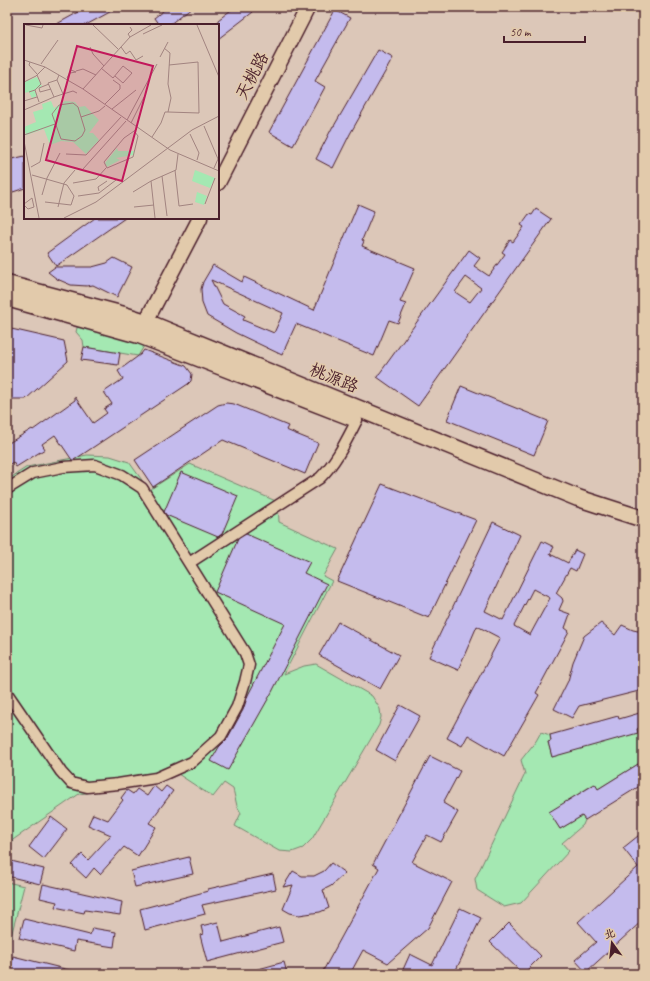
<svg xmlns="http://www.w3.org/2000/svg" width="650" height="981" font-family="Caveat,'LXGW WenKai TC',sans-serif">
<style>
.green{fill:#a4e8b2;stroke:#77846e}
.building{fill:#c4bbed;stroke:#4a1f2b;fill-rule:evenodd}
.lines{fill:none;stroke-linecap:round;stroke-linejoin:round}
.minor-casing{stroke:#4a1f2b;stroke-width:13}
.secondary-casing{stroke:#4a1f2b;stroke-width:17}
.primary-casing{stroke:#4a1f2b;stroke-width:19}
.minor{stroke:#e2caab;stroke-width:10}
.secondary{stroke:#e2caab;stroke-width:14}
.primary{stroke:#e2caab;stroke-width:16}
.labels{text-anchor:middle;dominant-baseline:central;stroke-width:3;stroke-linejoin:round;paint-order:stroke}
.street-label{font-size:17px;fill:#4a1f2b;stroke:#e2caab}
.inset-road{fill:none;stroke:#a28480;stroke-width:1}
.view{fill:#c2185b;fill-opacity:0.15;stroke:#c2185b;stroke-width:2}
.inset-edge{fill:none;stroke:#4a1f2b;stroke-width:2}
</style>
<rect width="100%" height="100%" fill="#dcc7b8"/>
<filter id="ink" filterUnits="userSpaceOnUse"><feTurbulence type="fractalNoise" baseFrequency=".025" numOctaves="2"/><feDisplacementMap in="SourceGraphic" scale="8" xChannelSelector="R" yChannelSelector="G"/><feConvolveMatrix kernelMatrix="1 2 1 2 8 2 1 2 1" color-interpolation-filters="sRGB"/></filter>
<g filter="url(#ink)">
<path class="green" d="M78 324 127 337 144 346 138 356 84 347 83 340 76 332Z
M87 455 110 456 129 462 149 490 190 464 278 502 279 522 338 549 323 576 332 581 284 674 304 666 316 664 372 696 380 709 381 717 379 725 312 839 303 848 292 852 279 851 235 826 241 813 237 806 233 789 224 783 213 797 178 774 145 785 79 794 7 844V480L27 467Z
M643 727V761L598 789 594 784 550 812 560 829 582 816 585 820 583 825 562 843 569 851 521 903 504 907 477 890 475 879 525 774 521 760 536 741 541 732 550 735 551 741 548 742 552 757Z
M7 882 24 886 7 952Z"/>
<path class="building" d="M88 7H119L86 25H55Z
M168 7H192L169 25H159L154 18Z
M235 7H249L253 12 218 39V20Z
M335 10 350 18 315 81 325 87 293 146 269 132Z
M378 50 393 58 350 134 333 168 316 159 333 126H334Z
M25 156V188L7 194V160Z
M358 204 374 211 362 240 364 241 362 246 415 268 400 302 406 304 398 323 389 320 374 356 296 324 282 355 236 333 207 316 202 303 201 289 203 282 213 265 242 282 244 277 314 310ZM211 280 283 313 274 333 243 320 245 316 223 304Z
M536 209 551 219 418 406 377 377 469 250 480 258 474 266 489 276 505 254 502 252 510 240 513 242 524 227 521 225 529 214 532 215ZM466 277 481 288 470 302 455 292Z
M95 218H125L56 266 47 253Z
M114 258 132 267 117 297 93 285 87 286 71 285 57 279 48 272 55 267H92L107 263Z
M7 328 64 341 68 361 26 399H7Z
M84 347 120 353 118 365 81 360Z
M144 350 186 366 192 374 191 381 188 384 74 460H72L55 435 42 444 45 449 16 467 13 462 7 466V444L32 429 33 430 75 400V397L93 423 107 413 104 409 112 404 104 392 123 379 118 371 141 354Z
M461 386 548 421 534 455 447 420Z
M226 403 234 404 288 426 286 430 318 443 305 474 223 440 153 487 135 460 218 405Z
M181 472 238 496 222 534 218 537 166 515 164 512Z
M382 484 476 520 429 618 337 581Z
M493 522 520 535 485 611 503 620 542 541 554 547 550 554 568 563 575 550 583 554 576 571 570 568 556 593 562 598 563 601 559 610 570 614 565 628 569 631 536 693 539 695 504 756 468 735 462 746 447 738 500 638 477 626 458 670 429 657ZM533 589 550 598 530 635 514 626Z
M246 534 310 562 304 573 327 584 272 692 228 770 211 761 219 747 227 739 243 710 248 695 285 624 215 592 238 539Z
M338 622 399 655 380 689 319 655Z
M601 623 615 635 622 625 633 630 643 632V690L579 706 572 718 554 709 568 681 573 662 584 636Z
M400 705 420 716 395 761 376 750Z
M643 712V727L637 729 638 733 552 757 548 742 551 741 550 735 618 716 619 719Z
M430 756 460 771 443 803 458 812 441 842 427 835 412 862 452 882 428 928 388 963 363 950 350 974H329L323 971 379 868 373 864Z
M643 761V784L585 820 582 816 560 829 549 812 595 784 598 789Z
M154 786 161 792 166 786 173 791 149 823 156 827 138 856 124 847 100 874 94 868 86 878 72 865 82 854 88 860 111 835 88 825 93 814 108 820 123 800 121 798 127 790 133 794 137 789 147 796Z
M51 817 67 829 44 859 29 847Z
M643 832V920L586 972 575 960 596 942 578 922 638 867 623 848Z
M189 857 193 874 135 887 131 871Z
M7 860 44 869 40 884 7 876Z
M331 863 345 873 331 886 323 890 329 908 320 912 299 915 290 913 283 909 293 885 283 887 293 871 302 876H314L324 871Z
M273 874 276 889 202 905 205 914 145 930 140 909 208 891V889Z
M43 884 122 902 120 915 85 910 84 913 55 907 57 902 40 898Z
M460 908 481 918 454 974H401L410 954 432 965Z
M24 919 90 935 92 928 116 932 114 947 76 941 74 951 19 938Z
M218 922 223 942 279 927 283 942 207 962 200 935 203 934 201 926Z
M509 923 541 956 523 974 490 942Z
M13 956 73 971V974H9Z
M284 962 287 973 282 974H251V971Z"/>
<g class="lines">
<g class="minor-casing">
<path id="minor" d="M7 489 33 473 63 467 95 465 122 475 142 488 245 653 249 665 245 682 237 707 221 736 192 762 156 778 118 784 87 787 71 783 61 772 7 693
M189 563 320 478C337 461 346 441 357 420"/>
</g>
<g class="secondary-casing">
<path id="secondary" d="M218 183 308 7
M141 331 200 218"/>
</g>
<g class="primary-casing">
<path id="primary" d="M7 284 124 315 146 322 578 498 643 519
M7 298 139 335 351 417"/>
</g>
<use href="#minor" class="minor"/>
<use href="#secondary" class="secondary"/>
<use href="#primary" class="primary"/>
</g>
</g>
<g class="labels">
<g class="street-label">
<text transform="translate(252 76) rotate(-62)">天桃路</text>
<text transform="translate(334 378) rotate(22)">桃源路</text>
</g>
</g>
<g transform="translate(24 24)">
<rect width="195" height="195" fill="#dcc7b8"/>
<path d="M13 53 18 62 11 66 13 72 8 74 5 68 0 69V58ZM27 77 30 84 41 77 51 78 55 83 61 82 75 96 65 109H69L75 116 62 130 49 118 37 117 26 121 20 105 2 111 0 103 12 98 9 88 19 85 18 80ZM93 124 94 127H110L109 131 92 134 96 136 83 143 81 139ZM171 146 191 154 186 164 168 157ZM173 168 183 172 180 181 171 178Z" fill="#a4e8b2"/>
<path class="inset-road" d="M2 1 18 4 19 1M69 1 94 25M173 1 195 53M119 10 138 1M106 13 104 10 108 6 106 3M66 23 69 30 80 42M97 23 102 30 106 27 112 36 119 32M140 24 146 29 144 60 147 74 144 88 175 89 174 38 145 41M136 33 144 18M0 36 21 43 59 65 146 126 195 147M6 38 5 41 13 50M17 40 34 16M77 44 89 54 99 42 108 49 99 59 91 52M52 47 59 45 72 51M43 54 47 46 52 48 46 49M33 56 39 70 30 73 24 59 33 56 35 51M0 58 12 52 21 43M25 60 15 64 16 68 27 65M59 65 106 13 127 1M11 66 17 60 13 51M5 68 11 66 15 78M39 70 49 67 53 69M0 77 13 73M81 80 96 65V61L89 56M88 85 112 66M0 86 30 73M57 93 61 106 58 112 51 117 37 115 28 90 35 81 49 79 54 83 57 93 75 87 81 82M103 96 133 40M107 99 120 73M180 102 194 135 190 144M111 108 114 112 109 133 83 144 80 138 100 114 113 105M166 110 175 129 173 136M0 111 31 100M128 113 137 99 141 88H144M0 117 15 194M42 130 62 131 97 93M7 143 16 138 20 119M59 145 102 97M151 146 155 182 169 180M8 151 43 161 50 172 47 181 21 178M138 152 143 192M49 159 72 155 82 144M75 167 74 163 83 157M109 168 127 157M18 171 23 154 36 129M54 172 75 169 92 156M0 180 8 174 10 183 4 185 0 181M181 180 191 154M34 183 40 159 51 146M110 183 130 181M40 194 72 178 168 106 195 92M131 194 127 157 152 146 154 130"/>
<path class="view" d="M53 22 129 42 98 157 22 136Z"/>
<rect width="195" height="195" class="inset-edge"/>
</g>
<rect width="650" height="981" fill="none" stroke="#e2caab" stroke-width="24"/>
<rect x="12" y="12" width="626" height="957" fill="none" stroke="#4a1f2b" stroke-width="1.5" filter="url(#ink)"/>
<g transform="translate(612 943) rotate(345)" stroke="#e2caab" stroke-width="3" paint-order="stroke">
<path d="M0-3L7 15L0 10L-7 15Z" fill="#4a1f2b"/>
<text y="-6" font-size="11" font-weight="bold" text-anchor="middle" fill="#4a1f2b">北</text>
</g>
<path d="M504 36v6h81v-6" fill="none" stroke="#4a1f2b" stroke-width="2"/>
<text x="510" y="36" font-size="12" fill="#4a1f2b" stroke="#e2caab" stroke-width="3" paint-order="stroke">50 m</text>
</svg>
